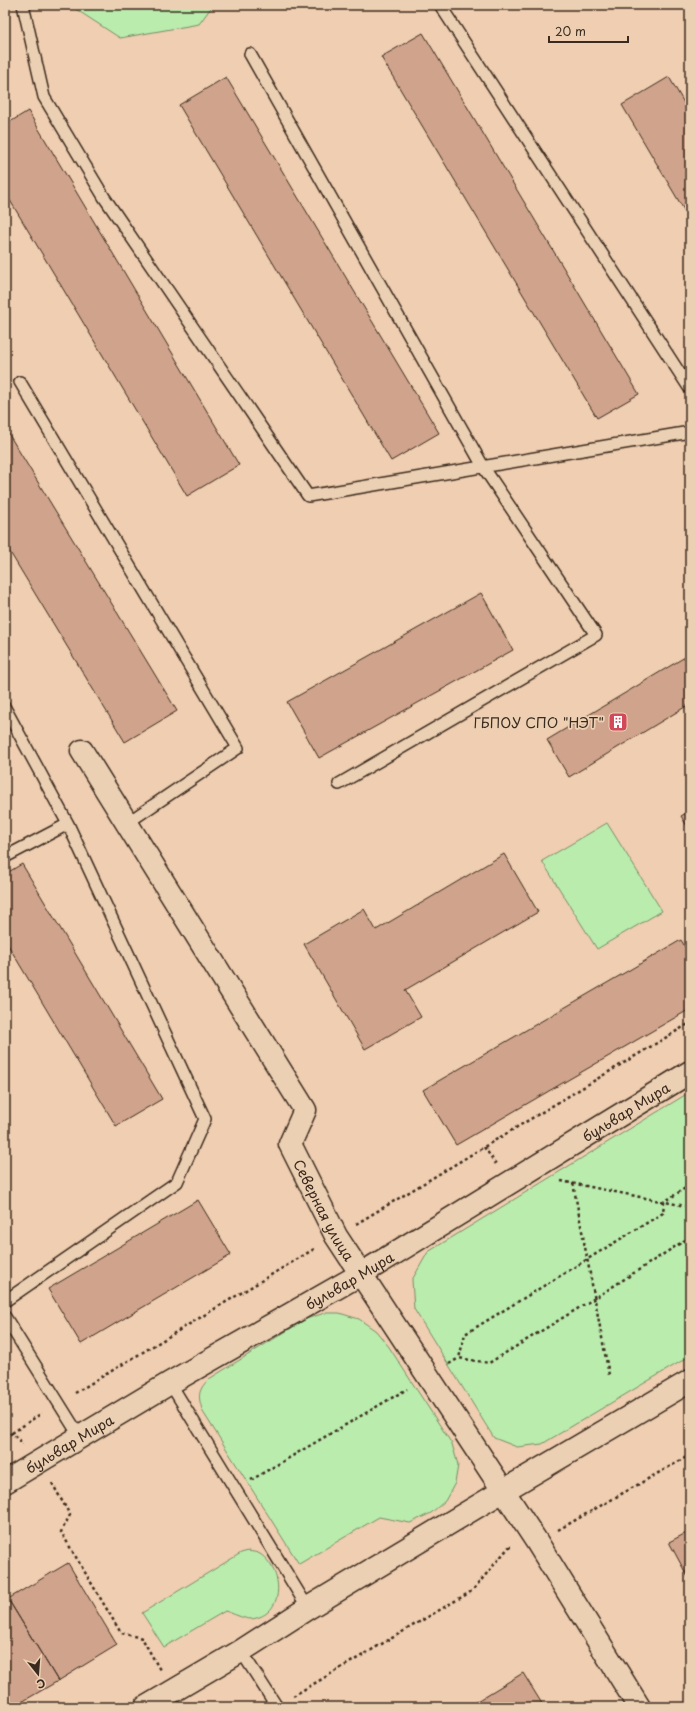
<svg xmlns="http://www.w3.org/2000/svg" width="695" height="1712" font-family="'Playpen Sans',sans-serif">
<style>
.green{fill:#b9ecad;stroke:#7a8b66}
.building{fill:#d0a48c;stroke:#3b2a1e}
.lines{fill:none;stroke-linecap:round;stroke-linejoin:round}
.service-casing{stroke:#3b2a1e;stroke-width:14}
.minor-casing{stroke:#3b2a1e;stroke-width:25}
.tertiary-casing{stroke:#3b2a1e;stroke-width:25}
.path{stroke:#3b2a1e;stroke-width:2.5;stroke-dasharray:3 3;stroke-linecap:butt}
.service{stroke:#ecd0b3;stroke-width:11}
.minor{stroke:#ecd0b3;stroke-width:22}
.tertiary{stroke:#ecd0b3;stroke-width:22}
.labels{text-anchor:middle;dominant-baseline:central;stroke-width:3.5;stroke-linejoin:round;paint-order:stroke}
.poi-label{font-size:14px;fill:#3b2a1e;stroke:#ecd0b3;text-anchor:end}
.street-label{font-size:14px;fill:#3b2a1e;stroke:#ecd0b3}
</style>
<rect width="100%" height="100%" fill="#efceb1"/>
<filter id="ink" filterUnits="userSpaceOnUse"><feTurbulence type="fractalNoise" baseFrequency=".025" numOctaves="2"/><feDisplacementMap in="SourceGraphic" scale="8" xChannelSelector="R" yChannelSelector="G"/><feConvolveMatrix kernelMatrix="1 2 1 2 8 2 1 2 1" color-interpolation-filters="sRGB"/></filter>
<g filter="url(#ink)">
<path class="green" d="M73 5H213L199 24 120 38 74 8Z
M607 823 662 911 597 949 542 861Z
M690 1092V1356L542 1444 517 1447 494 1438 414 1309 412 1280 428 1252Z
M325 1313H339L359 1319 376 1331 389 1347 452 1444 458 1465 455 1483 445 1501 431 1513 410 1523 379 1517 299 1564 203 1412C198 1397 197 1391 209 1379L306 1319Z
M248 1551C252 1552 257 1552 260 1554 284 1570 286 1615 251 1619 244 1619 232 1613 225 1611L164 1647 142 1613 241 1553Z"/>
<path class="building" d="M423 33 639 394 597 418 381 57Z
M226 77 439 433 391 461 179 105Z
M669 77 690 113V220L622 105Z
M28 111 239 465 187 496 5 192V125Z
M5 428 177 711 125 742 5 544Z
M481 593 513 650 319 758 287 702Z
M690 654V704L569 777 547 740Z
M690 811V831L681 816Z
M504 854 538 912 405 990 421 1017 365 1049 304 944 364 909 376 930Z
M22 864 162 1099 116 1126 5 940V874Z
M681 940 690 955V1009L456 1145 423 1090Z
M198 1200 231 1255 81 1344 48 1289Z
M690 1531V1581L669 1542Z
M68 1563 117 1645 58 1681 8 1599Z
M8 1599 58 1681 13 1707H5V1601Z
M523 1673 544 1707H467Z"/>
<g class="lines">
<g class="service-casing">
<path id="service" d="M23 5 44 97 104 197 308 496 690 432
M440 5 690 389
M250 54 484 468 596 635 339 784
M20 382 238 748 127 823
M5 708 68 824 5 857
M5 1301 177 1182 205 1119 68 824
M5 1317 80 1437
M170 1383 308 1608
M241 1651 277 1707"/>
</g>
<g class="minor-casing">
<g id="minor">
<path id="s1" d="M82 751 305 1110 290 1144 336 1236 537 1542 639 1707"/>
</g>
</g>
<g class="tertiary-casing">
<g id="tertiary">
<path id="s2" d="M5 1482 170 1383 361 1274 690 1072"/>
<path d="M146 1707 241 1651 308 1608 503 1491 690 1381"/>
</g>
</g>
<path class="path" d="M484 1147 496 1164
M561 1181 690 1207
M573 1183 609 1375
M690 1185 664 1202 663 1213 465 1334 459 1358 489 1363 595 1298 690 1237
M356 1224 690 1023
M449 1364 459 1358
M75 1393 314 1249
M12 1433 42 1413
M5 1438 12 1433 23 1444
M251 1480 407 1389
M52 1483 70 1515 61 1532 121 1633 142 1638 160 1670
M558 1530 690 1455
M293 1696 472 1591 509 1547H511"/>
<use href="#service" class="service"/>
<use href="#minor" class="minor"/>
<use href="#tertiary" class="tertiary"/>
</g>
</g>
<defs>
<g id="building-square" transform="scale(1)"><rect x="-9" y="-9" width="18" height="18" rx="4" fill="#d1495b" stroke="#ecd0b3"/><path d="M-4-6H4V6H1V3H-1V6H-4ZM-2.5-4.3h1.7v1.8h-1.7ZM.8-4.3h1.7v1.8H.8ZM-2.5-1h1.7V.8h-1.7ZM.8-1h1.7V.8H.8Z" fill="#fff"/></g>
</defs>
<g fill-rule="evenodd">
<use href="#building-square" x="618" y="722"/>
</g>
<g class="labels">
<g class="poi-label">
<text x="604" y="722">ГБПОУ СПО "НЭТ"</text>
</g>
<g class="street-label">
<text stroke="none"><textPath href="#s2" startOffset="723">бульвар Мира</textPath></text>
<text stroke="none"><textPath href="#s1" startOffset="534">Северная улица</textPath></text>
<text stroke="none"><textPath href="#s2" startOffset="399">бульвар Мира</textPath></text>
<text stroke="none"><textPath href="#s2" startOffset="75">бульвар Мира</textPath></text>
</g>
</g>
<rect width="695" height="1712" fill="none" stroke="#ecd0b3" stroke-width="20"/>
<rect x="10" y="10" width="675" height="1692" fill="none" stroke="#3b2a1e" stroke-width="1.5" filter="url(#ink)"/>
<g transform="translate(38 1674) rotate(163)" stroke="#ecd0b3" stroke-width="3" paint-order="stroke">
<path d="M0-3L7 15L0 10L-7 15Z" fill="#3b2a1e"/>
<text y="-6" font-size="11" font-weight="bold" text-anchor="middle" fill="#3b2a1e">С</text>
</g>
<path d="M549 36v6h79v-6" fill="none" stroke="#3b2a1e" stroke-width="2"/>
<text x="555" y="36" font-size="12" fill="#3b2a1e" stroke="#ecd0b3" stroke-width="3" paint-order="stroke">20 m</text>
</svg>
